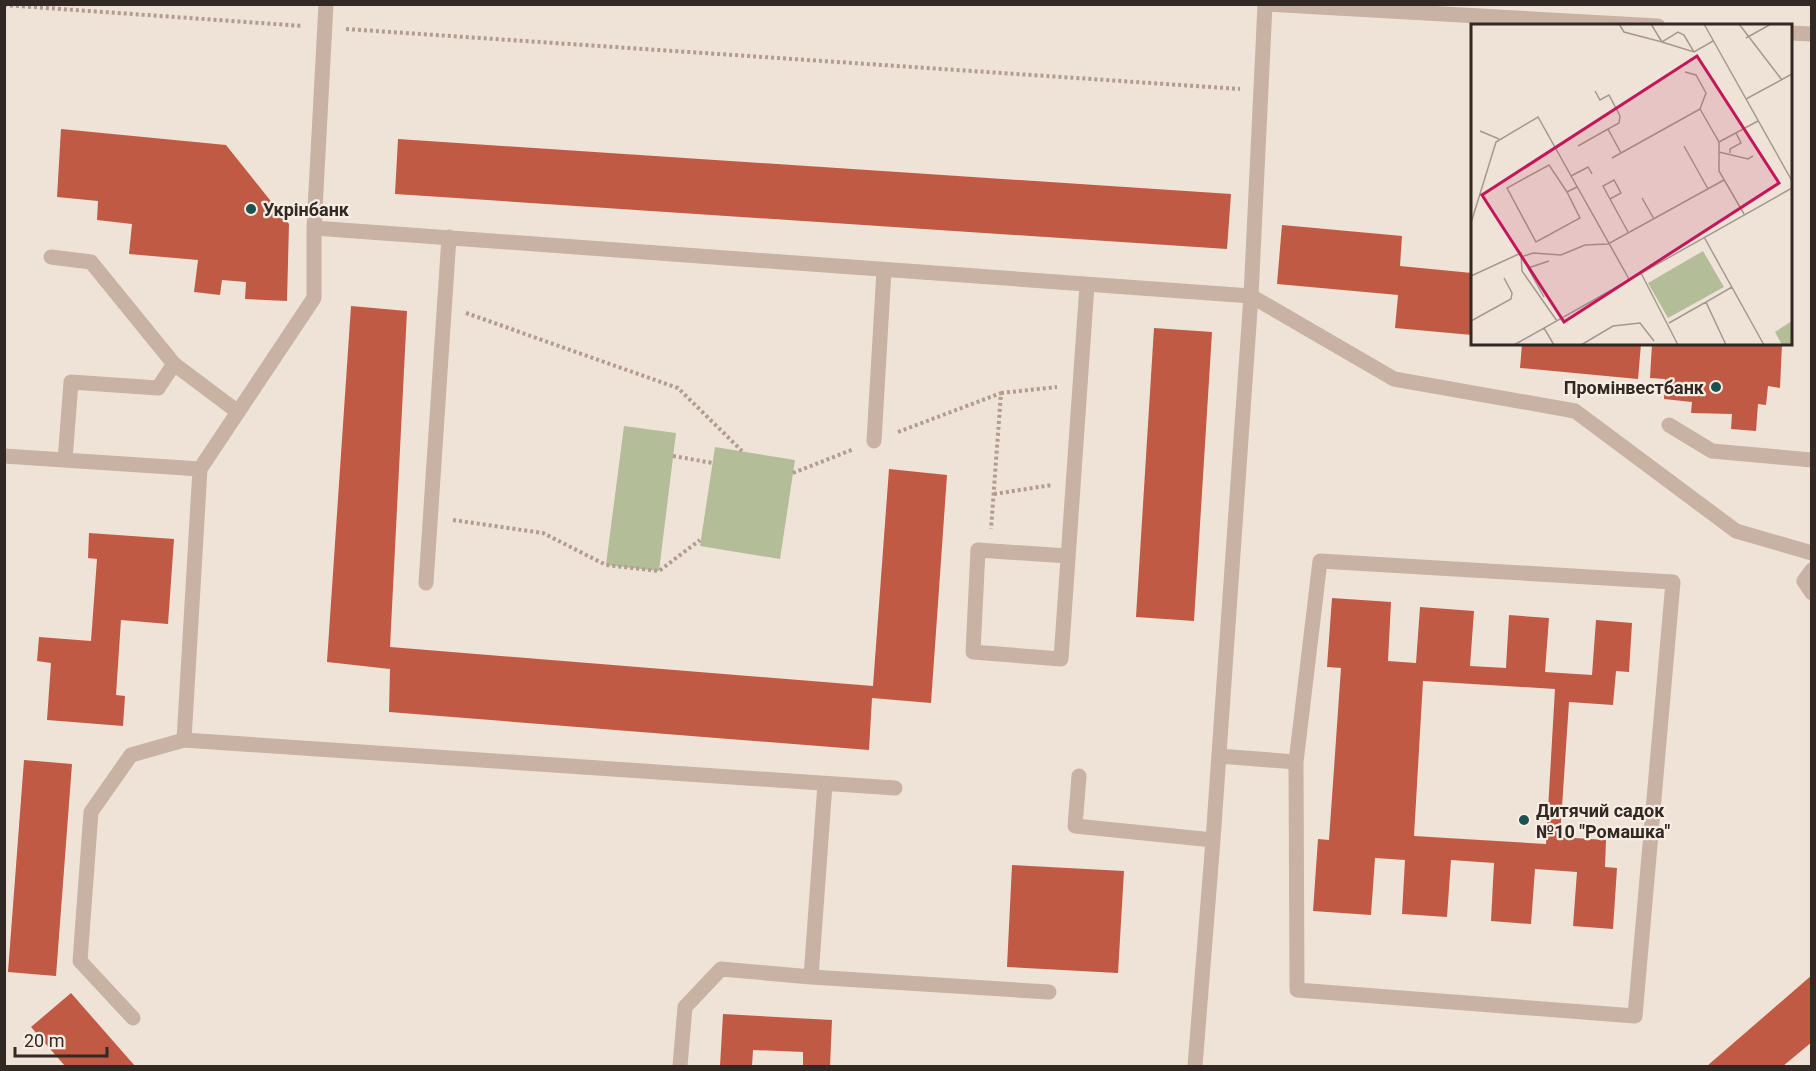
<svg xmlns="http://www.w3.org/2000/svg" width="1816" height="1071" font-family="Roboto,sans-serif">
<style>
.green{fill:#b3bd98}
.building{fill:#c15a44;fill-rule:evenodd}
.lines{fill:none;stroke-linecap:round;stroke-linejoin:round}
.path{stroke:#b29c8f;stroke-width:4;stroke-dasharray:3 3;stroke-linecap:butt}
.minor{stroke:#c7b2a4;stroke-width:15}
.poi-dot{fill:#1d5252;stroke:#f8ede3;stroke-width:2}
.labels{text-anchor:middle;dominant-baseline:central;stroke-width:4.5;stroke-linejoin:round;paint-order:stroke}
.poi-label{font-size:18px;font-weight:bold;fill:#322925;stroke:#f8ede3;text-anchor:start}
.inset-road{fill:none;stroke:#a39990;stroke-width:1.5}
.view{fill:#c2185b;fill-opacity:0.15;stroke:#c2185b;stroke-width:3}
.inset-edge{fill:none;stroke:#322925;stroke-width:3}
</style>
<rect width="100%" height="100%" fill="#efe3d7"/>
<path class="green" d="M624 426 676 433 659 571 606 565Z
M715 447 795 460 780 559 700 546Z"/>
<path class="building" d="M61 129 226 145 289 224 287 301 245 299 246 282 222 280 220 295 194 292 198 260 129 254 132 224 97 220 98 201 57 197Z
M398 139 1231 194 1227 249 395 194Z
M1282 225 1402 236 1400 266 1472 273V335L1395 328 1398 295 1277 284Z
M351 306 407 311 390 647 873 686 889 469 947 475 931 703 872 698 869 750 389 712 390 669 327 662Z
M1154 328 1212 332 1194 621 1136 617Z
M1522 344H1641L1638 379 1520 368Z
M1652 344H1782L1780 388 1768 386 1766 405 1758 404 1756 431 1731 429 1732 414 1691 413 1692 402 1664 399 1665 379 1650 378Z
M89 533 174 539 168 624 121 620 116 695 125 696 123 726 47 720 51 663 37 661 39 637 91 641 97 559 88 558Z
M1332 598 1391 602 1388 661 1416 663 1420 607 1474 611 1470 666 1506 668 1509 615 1549 618 1545 672 1592 675 1596 620 1632 623 1629 672 1616 671 1613 705 1569 702 1560 837 1606 840 1605 867 1617 868 1613 929 1573 926 1577 872 1535 869 1531 924 1491 921 1494 863 1451 860 1447 917 1402 914 1405 860 1375 858 1371 915 1313 911 1318 839 1329 840 1341 668 1327 667ZM1423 681 1555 689 1546 844 1414 836Z
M24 760 72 764 56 976 8 972Z
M1012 865 1124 871 1118 973 1007 967Z
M1812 975V1042L1783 1066H1707Z
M71 993 135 1066H65L31 1027Z
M723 1014 832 1020 830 1066H803V1052L753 1050 752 1066H720Z"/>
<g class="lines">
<path class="path" d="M4 5 303 26
M346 29 1240 89
M466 313 678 388 742 451
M1001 393 1057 387
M898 432 1001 393 991 529
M673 456 713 463
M793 473 854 449
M994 494 1052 485
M453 520 543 533 606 565 659 571 700 540"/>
<path class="minor" d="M1264 4 1658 26
M1790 33 1812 34
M314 228 1251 296 1394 379 1575 411 1736 531 1812 553
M51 257 91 262 174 364 238 412
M1669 425 1712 451 1812 460
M874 441 884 270
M4 456 200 469
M65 460 71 382 158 388 174 364
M1068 556 978 550 973 652 1061 659 1087 285
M1812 570 1804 581 1812 593
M426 583 449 237
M184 740 895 788
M1219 756 1296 762 1297 990 1635 1016 1673 582 1320 561 1296 762
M1079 776 1075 826 1213 840
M811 977 1049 992
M133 1018 80 961 91 812 131 755 184 740 200 469 314 298V228L326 4
M680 1066 685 1007 721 969 811 977 825 784
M1195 1066 1213 840 1251 296 1265 5"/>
</g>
<g class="poi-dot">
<circle cx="251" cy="209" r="6"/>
<circle cx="1716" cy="387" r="6"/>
<circle cx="1524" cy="820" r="6"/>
</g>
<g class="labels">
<g class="poi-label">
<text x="263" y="209">Укрінбанк</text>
<text x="1704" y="387" text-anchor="end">Промінвестбанк</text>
<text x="1536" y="810">Дитячий садок<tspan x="1536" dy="21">№10 "Ромашка"</tspan></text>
</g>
</g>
<g transform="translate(1471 24)">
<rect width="321" height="321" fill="#efe3d7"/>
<path d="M232 227 253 263 197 294 177 259ZM321 297V321H311L304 308Z" fill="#b3bd98"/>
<path class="inset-road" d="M148 0 153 8 191 18 207 8 213 11 223 28M180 0 191 18 223 28 242 17M233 0 321 157M268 0 311 56M275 14 300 0M214 48 225 51 235 69 229 85 248 118V147L273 190M124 67 129 76 138 71 149 92 148 99 137 105 150 129M275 75 321 50M9 107 28 115M248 118 287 97M107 122 137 105M213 122 237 165M248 128 277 135 282 132M259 129V125L270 119 265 109M141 134 229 85M100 152 117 143 121 150M96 168 109 194 65 218 36 164 78 141 96 168 106 163M171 174 183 195M139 175 150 169 143 156 132 162 139 175 157 208M0 199 25 118 67 93 158 255M233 213 293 321M50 233 62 229 90 231 114 221 137 220 253 156M170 249 207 321M0 252 50 229 51 247 86 297M73 273 57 244 78 237M0 297 40 275 41 269 33 254M198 299 235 278M73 304 83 321M43 321 321 164M110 321 142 302 169 299 183 317M255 321 235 278 261 263"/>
<path class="view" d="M226 32 308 159 93 298 11 171Z"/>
<rect width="321" height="321" class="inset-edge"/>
</g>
<rect width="1816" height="1071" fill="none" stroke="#322925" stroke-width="12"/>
<path d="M15 1047v9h92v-9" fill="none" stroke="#322925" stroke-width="3"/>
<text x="24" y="1047" font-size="18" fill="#322925" stroke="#f8ede3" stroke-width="4.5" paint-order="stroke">20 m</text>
</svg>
